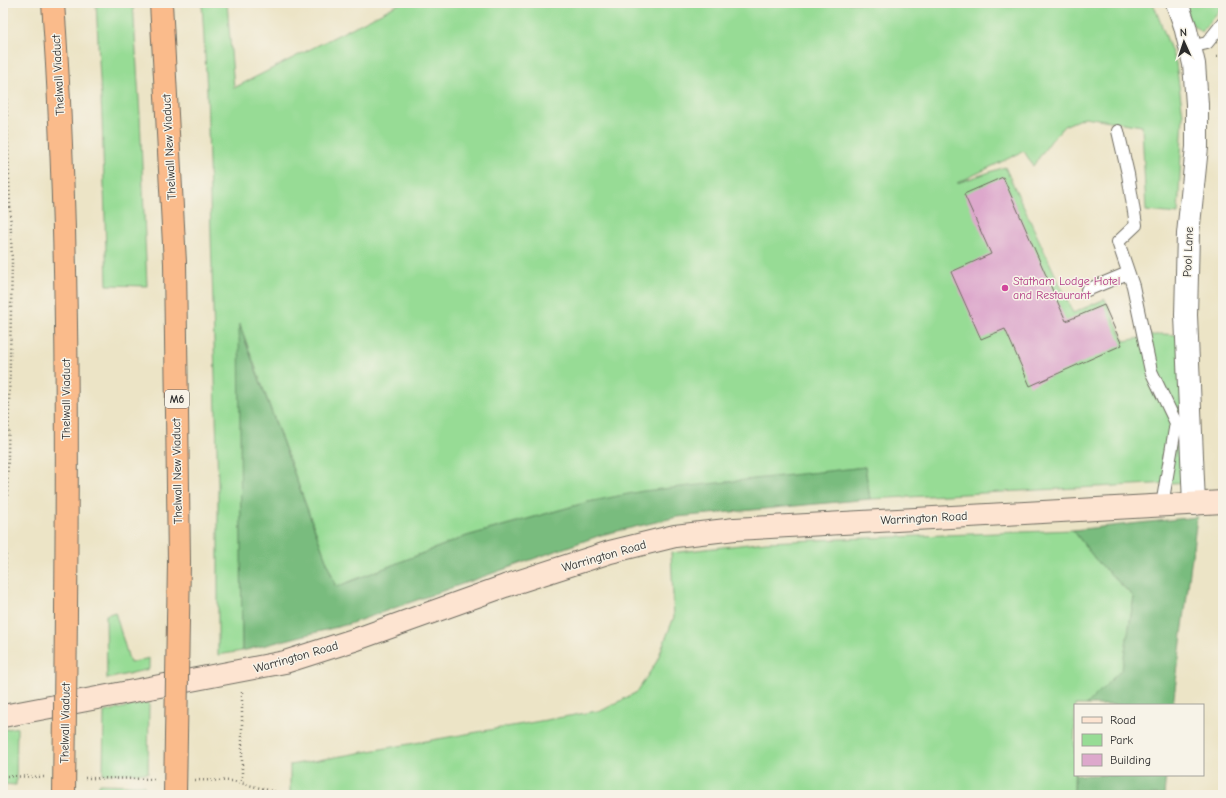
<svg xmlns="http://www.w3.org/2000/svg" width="1226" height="798" font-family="'Comic Neue',sans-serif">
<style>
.green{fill:#97dc95;stroke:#618460}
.forest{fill:#79bc7e;stroke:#527454}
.building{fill:#dda8cc}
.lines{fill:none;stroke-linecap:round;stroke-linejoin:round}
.lane-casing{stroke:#6f6c61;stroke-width:14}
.street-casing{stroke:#6f6c61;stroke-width:24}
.secondary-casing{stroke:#6f6c61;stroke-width:24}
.path{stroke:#6f6c61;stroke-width:2.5;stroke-dasharray:1 3;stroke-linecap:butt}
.lane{stroke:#fff;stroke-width:12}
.street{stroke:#fff;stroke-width:22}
.secondary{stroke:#fde4d1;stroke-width:22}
.highway-bridge-casing{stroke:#6f6c61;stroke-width:24;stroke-linecap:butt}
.highway-bridge{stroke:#fabb8b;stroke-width:22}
.hotel-dot{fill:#d1479c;stroke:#f7f3e8;stroke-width:1.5}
.labels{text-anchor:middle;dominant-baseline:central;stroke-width:3;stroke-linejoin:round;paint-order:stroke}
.shield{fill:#f7f3e8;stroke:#686764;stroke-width:1}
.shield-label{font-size:11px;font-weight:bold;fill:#2b2b2b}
.street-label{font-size:12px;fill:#2b2b2b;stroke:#f7f3e8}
.hotel-label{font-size:12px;fill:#b23c85;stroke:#f7f3e8;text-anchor:start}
</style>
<rect width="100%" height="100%" fill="#f7f3e8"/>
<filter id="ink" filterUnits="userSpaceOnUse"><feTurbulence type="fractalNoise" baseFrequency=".025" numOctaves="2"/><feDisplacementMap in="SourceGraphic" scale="8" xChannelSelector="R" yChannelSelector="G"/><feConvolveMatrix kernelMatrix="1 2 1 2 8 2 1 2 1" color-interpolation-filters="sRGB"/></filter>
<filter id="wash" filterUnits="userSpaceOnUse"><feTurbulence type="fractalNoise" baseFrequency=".012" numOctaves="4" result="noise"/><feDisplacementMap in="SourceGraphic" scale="16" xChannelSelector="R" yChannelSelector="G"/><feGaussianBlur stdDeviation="0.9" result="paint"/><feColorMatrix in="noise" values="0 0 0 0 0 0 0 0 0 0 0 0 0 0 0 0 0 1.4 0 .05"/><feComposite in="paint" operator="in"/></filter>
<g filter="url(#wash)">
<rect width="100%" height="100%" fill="#ece4c6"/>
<path class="green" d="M96 3H133L140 116 147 286 107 285 102 118Z
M202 3H227L234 88 401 3H1153L1176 63 1183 115 1178 214 1146 211 1142 126 1085 117 1064 126 1051 141 1033 166 1024 151 957 183 1005 167 1073 313 1105 299 1124 341 1161 334 1181 335 1190 482 870 499 865 467 588 502 467 536 336 587 240 325 242 651 218 655V486L207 91Z
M1183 3H1223V6L1201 32 1189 21Z
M1073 530 1096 560 1134 597 1122 670 1086 705H1075L1074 795H290V765L603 710 637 692 657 661 674 617 671 553 766 542Z
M115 612 130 663 149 658V669L107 679 106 615Z
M149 702 148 773 103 774 104 712Z
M17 727 16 785 3 784V730Z
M99 784 144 785V795H98Z"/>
<path class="forest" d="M239 324 336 587 467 536 588 502 643 491 865 467 870 499 677 517 601 535 349 624 242 651Z
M1197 517 1173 705H1086L1122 669 1134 597 1096 560 1073 530Z
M1075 772V775H1166L1164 795H1074Z"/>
<g id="blocks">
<path class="building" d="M1003 177 1066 321 1104 305 1122 345 1030 386 1005 329 981 339 951 272 991 254 964 194Z"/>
</g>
</g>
<g filter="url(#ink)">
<use href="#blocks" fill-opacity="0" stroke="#6f6c61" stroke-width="1"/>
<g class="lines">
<g class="lane-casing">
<path id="lane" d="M1190 47 1207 43 1223 23
M1118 131 1128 174 1136 225 1118 242 1133 286 1151 371 1176 423 1162 505
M1087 290 1128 273"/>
</g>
<g class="street-casing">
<path id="street" d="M1177 3 1185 26 1194 64 1197 104V147L1188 234 1186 315 1194 504"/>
</g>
<g class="secondary-casing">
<path id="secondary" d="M3 716 285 662 357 639 505 586 610 552 675 536 735 529 1223 502"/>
</g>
<path class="path" d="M3 3 12 262 3 695
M1217 56H1223
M242 692V783
M3 776 44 777
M85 778 154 779
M195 780 233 781 284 794"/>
<use href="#lane" class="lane"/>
<use href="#street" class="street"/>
<use href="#secondary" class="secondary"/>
<g class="highway-bridge-casing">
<path id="highway-bridge" d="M53 3C72 266 67 531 64 795
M161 3 175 263 179 562 175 795"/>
</g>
<use href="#highway-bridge" class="highway-bridge"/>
</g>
</g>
<circle class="hotel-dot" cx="1005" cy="288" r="4"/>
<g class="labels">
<rect class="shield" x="165" y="390" width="24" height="18" rx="3"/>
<g class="shield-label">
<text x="177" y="399">M6</text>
</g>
<g class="street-label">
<text transform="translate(58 75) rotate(-93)">Thelwall Viaduct</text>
<text transform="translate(169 147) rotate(-93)">Thelwall New Viaduct</text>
<text transform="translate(1188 252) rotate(-88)">Pool Lane</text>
<text transform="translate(66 399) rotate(-90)">Thelwall Viaduct</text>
<text transform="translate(177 471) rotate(-91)">Thelwall New Viaduct</text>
<text transform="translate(924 518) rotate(-3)">Warrington Road</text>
<text transform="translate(604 556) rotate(-16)">Warrington Road</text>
<text transform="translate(296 657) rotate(-16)">Warrington Road</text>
<text transform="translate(65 723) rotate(-89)">Thelwall Viaduct</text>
</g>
<g class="hotel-label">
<text x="1013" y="281">Statham Lodge Hotel<tspan x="1013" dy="14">and Restaurant</tspan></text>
</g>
</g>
<rect width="1226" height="798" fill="none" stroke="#f7f3e8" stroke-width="16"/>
<rect x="1074" y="704" width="130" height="72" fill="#f7f3e8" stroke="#a5a39c"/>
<rect x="1082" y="717" width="20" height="6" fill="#fde4d1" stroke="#a5a39c"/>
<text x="1110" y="724" font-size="12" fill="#2b2b2b">Road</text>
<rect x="1082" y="734" width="20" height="12" fill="#97dc95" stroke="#a5a39c"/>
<text x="1110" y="744" font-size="12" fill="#2b2b2b">Park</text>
<rect x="1082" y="754" width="20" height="12" fill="#dda8cc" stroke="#a5a39c"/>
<text x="1110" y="764" font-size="12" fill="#2b2b2b">Building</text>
<g transform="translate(1184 42) rotate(357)" stroke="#f7f3e8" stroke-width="3" paint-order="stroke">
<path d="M0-3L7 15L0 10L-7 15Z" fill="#2b2b2b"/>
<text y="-6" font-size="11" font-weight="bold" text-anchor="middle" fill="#2b2b2b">N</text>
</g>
</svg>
